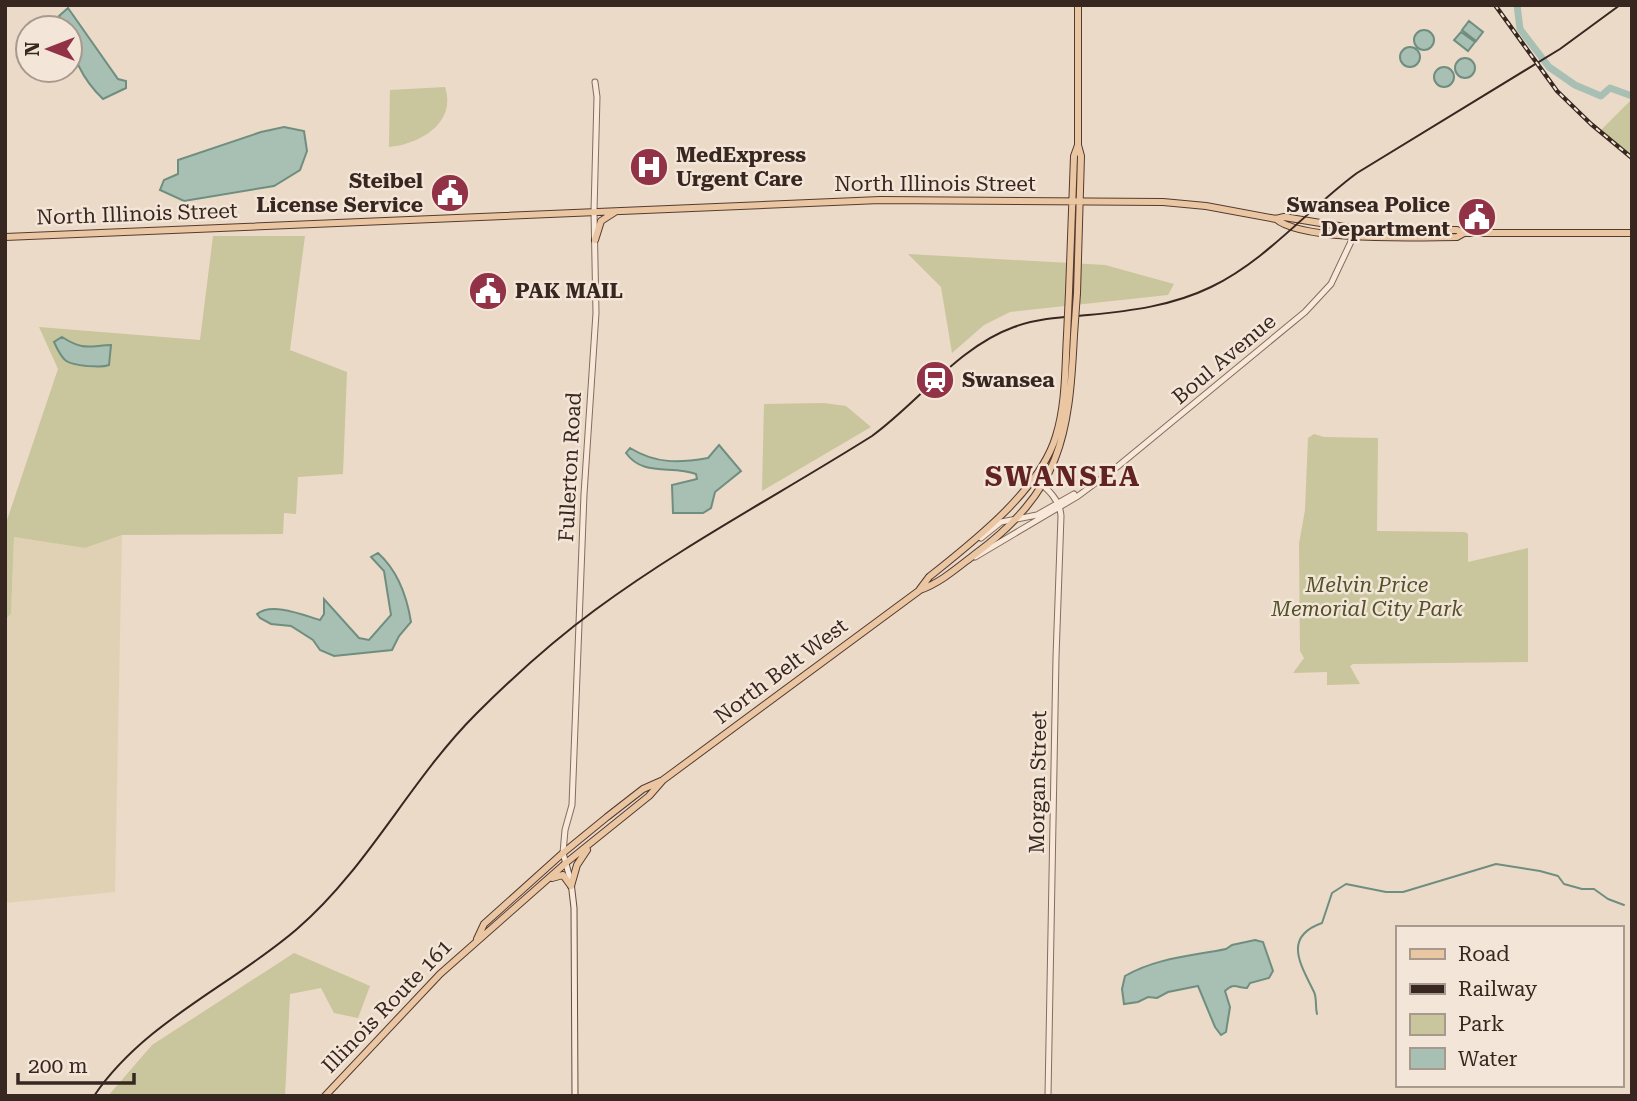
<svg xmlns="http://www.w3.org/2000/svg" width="1637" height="1101" font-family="'Roboto Serif',serif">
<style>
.farmland{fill:#e0d1b5}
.green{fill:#c9c59c}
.water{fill:#a8c0b4;stroke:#6f8e80;stroke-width:2}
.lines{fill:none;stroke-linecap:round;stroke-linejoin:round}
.stream{stroke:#6f8e80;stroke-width:2}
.river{stroke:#a8c0b4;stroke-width:7}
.tertiary-casing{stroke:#866b5e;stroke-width:7}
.secondary-casing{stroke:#684d41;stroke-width:7}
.primary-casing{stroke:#543b32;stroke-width:8}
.tertiary{stroke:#f7e8da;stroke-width:5}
.secondary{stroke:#f7e8da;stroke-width:5}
.primary{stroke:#ebc6a3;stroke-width:6}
.tram{stroke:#372720;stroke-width:2}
.rail-casing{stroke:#372720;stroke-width:4.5}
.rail{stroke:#f3e5d7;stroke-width:2;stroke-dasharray:5;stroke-linecap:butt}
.primary-bridge-casing{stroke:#543b32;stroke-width:8;stroke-linecap:butt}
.primary-bridge{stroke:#ebc6a3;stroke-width:6}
.labels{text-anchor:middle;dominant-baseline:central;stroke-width:5;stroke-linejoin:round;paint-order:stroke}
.poi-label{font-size:21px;font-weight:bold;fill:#372720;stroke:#f3e5d7;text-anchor:start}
.street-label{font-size:21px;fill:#372720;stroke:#f3e5d7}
.park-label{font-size:21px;font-style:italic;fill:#505229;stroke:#f3e5d7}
.district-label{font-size:28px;font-weight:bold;letter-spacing:2px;fill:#612423;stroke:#f3e5d7}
</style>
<rect width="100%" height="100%" fill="#ebdac7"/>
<path class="farmland" d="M122 535 115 892 5 903V619L11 613 14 537 85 548Z"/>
<path class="green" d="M445 87C457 123 420 144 389 147L390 90Z
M1632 99V156L1601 130Z
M213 236H305L290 350 347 372 343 474 298 477 296 514 284 513 283 534 122 535 85 548 14 537 11 614 5 619V526L58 369 39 327 200 340Z
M908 254 1105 265 1174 284 1168 295 1010 312 984 325 952 353 941 287Z
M824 403 846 406 871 427 762 491 764 404Z
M1314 434 1324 437 1378 438 1377 531 1465 532 1468 534V562L1528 548V662L1353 664 1350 666 1360 684 1327 685V672L1293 673 1304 658 1300 651 1299 544 1305 510 1308 438Z
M294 953 370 986 358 1018 334 1013 321 988 290 994 285 1096H108L152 1045Z"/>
<path class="water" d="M68 8 118 79 126 81V88L103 99C83 80 70 55 70 28H66L59 16Z
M1469 21 1483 32 1476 41 1462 30Z
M1414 40a10 10 0 1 1 20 0a10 10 0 1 1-20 0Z
M1461 32 1475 42 1468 51 1454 40Z
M1400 57a10 10 0 1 1 20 0a10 10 0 1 1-20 0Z
M1455 68a10 10 0 1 1 20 0a10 10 0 1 1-20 0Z
M1434 77a10 10 0 1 1 20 0a10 10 0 1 1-20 0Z
M284 127 304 131 307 151 300 170 274 186 184 201 160 190 164 180 178 174V160L261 132Z
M62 337C84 351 88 346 111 345L109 365C101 368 96 366 87 366 66 364 63 362 54 342Z
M719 445 741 471 715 492 711 508 703 513H673L672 485 697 479 696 474C671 465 643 477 626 453L630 448C656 464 679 463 708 458Z
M378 553C397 570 407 597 411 622L399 636 392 650 334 656 320 650 313 640 291 626 271 624 260 618 257 614C272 602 303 615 320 620L324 614V599L359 638 369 640 391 615 384 571 371 557Z
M1255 940 1263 942 1273 971 1269 978 1250 983 1247 988C1238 988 1233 982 1225 991L1230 1007 1226 1032 1221 1035 1215 1027 1198 986 1168 992 1157 998 1148 997 1138 1002 1124 1004 1122 989 1125 976C1156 958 1191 956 1226 949L1232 945Z"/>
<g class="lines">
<path class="stream" d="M1317 1014C1315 1006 1317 998 1314 992 1301 965 1282 937 1322 923L1332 893 1346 884 1386 892H1403L1496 864 1540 871 1558 876 1564 884 1582 889H1594L1608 899 1624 905"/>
<path class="river" d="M1517 5 1520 29 1549 67 1575 85 1601 96 1610 88 1632 96"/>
<g class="tertiary-casing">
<path id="tertiary" d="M1035 479C1048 489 1060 500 1061 516L1056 657 1048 1096
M981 538 1001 522 1037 515 1074 494
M975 557 1078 496 1117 467 1305 312 1331 284 1357 229
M563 853 565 830 572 805 584 494 596 313 594 211 597 97 595 82"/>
</g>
<g class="secondary-casing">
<path id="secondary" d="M563 853 571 882 574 908 575 1096"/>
</g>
<g class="primary-casing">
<path id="primary" d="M1276 219C1303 242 1419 237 1457 237L1464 233
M5 237 880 200 1163 202 1206 206 1276 219 1284 217 1357 229 1457 230 1464 233H1632
M595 240 601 221 615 212
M1069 292 1074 156 1078 145V5
M1077 293 1081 156 1078 145
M920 589 929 577C973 542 1040 490 1056 436 1066 404 1065 369 1067 335
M552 878 563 875 571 886
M571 886 577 865 587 850
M477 939 484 924 563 853 607 817 643 789 661 781
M325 1096 440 974 567 862 649 796 663 780 920 590C940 583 957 568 974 555 1061 490 1069 438 1074 335"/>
</g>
<use href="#tertiary" class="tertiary"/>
<use href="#secondary" class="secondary"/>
<use href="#primary" class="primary"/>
<path class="tram" d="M94 1096C144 1022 231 986 297 929 368 868 410 780 476 714 513 677 553 641 595 610 683 545 780 494 872 436 920 401 958 347 1014 327 1038 318 1063 317 1088 315 1130 311 1172 306 1211 287 1267 260 1308 209 1357 173L1560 49 1620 5"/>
<g class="rail-casing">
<path id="rail" d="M1495 5 1557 91 1591 124 1632 158"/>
</g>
<use href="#rail" class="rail"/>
<g class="primary-bridge-casing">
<path id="primary-bridge" d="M1067 335 1069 292
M1074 335 1077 293"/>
</g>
<use href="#primary-bridge" class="primary-bridge"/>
</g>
<defs>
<g id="hospital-disc" transform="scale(2.0125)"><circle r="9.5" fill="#913246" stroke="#f3e5d7"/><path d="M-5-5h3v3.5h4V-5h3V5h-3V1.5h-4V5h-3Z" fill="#fff"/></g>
<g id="civic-disc" transform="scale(2.0125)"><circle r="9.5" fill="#913246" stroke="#f3e5d7"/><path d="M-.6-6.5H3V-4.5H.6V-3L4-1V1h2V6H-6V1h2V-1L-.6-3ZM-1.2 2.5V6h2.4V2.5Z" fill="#fff"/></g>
<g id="station-disc" transform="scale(2.0125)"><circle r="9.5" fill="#913246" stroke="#f3e5d7"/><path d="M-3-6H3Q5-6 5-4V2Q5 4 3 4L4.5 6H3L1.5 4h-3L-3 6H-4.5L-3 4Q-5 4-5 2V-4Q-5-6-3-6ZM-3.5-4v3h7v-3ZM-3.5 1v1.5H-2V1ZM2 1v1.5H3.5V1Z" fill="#fff"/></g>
</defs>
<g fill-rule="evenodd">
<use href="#hospital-disc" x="649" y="167"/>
<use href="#civic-disc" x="450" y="193"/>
<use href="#civic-disc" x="1477" y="217"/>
<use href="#civic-disc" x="488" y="291"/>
<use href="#station-disc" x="935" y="380"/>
</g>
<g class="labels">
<g class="poi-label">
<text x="676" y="155">MedExpress<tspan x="676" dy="24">Urgent Care</tspan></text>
<text x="423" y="181" text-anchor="end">Steibel<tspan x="423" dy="24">License Service</tspan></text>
<text x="1450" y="205" text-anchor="end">Swansea Police<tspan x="1450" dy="24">Department</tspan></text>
<text x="515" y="291">PAK MAIL</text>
<text x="962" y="380">Swansea</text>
</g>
<g class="street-label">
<text x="935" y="184">North Illinois Street</text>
<text transform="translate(137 214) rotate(-2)">North Illinois Street</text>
<text transform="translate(1224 359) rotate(-40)">Boul Avenue</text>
<text transform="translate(570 467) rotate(-87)">Fullerton Road</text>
<text transform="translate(781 671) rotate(-37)">North Belt West</text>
<text transform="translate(1038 782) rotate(-89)">Morgan Street</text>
<text transform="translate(387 1006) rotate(-46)">Illinois Route 161</text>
</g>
<g class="park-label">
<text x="1367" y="585">Melvin Price<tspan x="1367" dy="24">Memorial City Park</tspan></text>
</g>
<g class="district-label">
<text x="1063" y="476">SWANSEA</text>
</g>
</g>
<rect width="1637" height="1101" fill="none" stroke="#372720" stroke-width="14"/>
<rect x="1396" y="926" width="228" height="161" fill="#f3e5d7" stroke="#a8998e" stroke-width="2"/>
<rect x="1410" y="949" width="35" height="10" fill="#ebc6a3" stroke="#a8998e" stroke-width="2"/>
<text x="1458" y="961" font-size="21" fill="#372720">Road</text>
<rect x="1410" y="984" width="35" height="10" fill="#372720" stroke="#a8998e" stroke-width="2"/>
<text x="1458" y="996" font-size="21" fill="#372720">Railway</text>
<rect x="1410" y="1014" width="35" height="21" fill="#c9c59c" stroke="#a8998e" stroke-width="2"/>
<text x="1458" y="1031" font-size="21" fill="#372720">Park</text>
<rect x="1410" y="1048" width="35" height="21" fill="#a8c0b4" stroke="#a8998e" stroke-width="2"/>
<text x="1458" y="1066" font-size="21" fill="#372720">Water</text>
<g transform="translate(49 49) rotate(270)"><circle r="33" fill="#f3e5d7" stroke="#a8998e" stroke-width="2"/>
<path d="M0-5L12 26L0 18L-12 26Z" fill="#913246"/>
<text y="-10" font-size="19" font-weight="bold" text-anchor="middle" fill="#372720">N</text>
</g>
<path d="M18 1073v10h116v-10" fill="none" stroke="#372720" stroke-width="3.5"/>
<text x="28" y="1073" font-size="21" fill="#372720" stroke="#f3e5d7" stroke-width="5" paint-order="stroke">200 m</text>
</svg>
